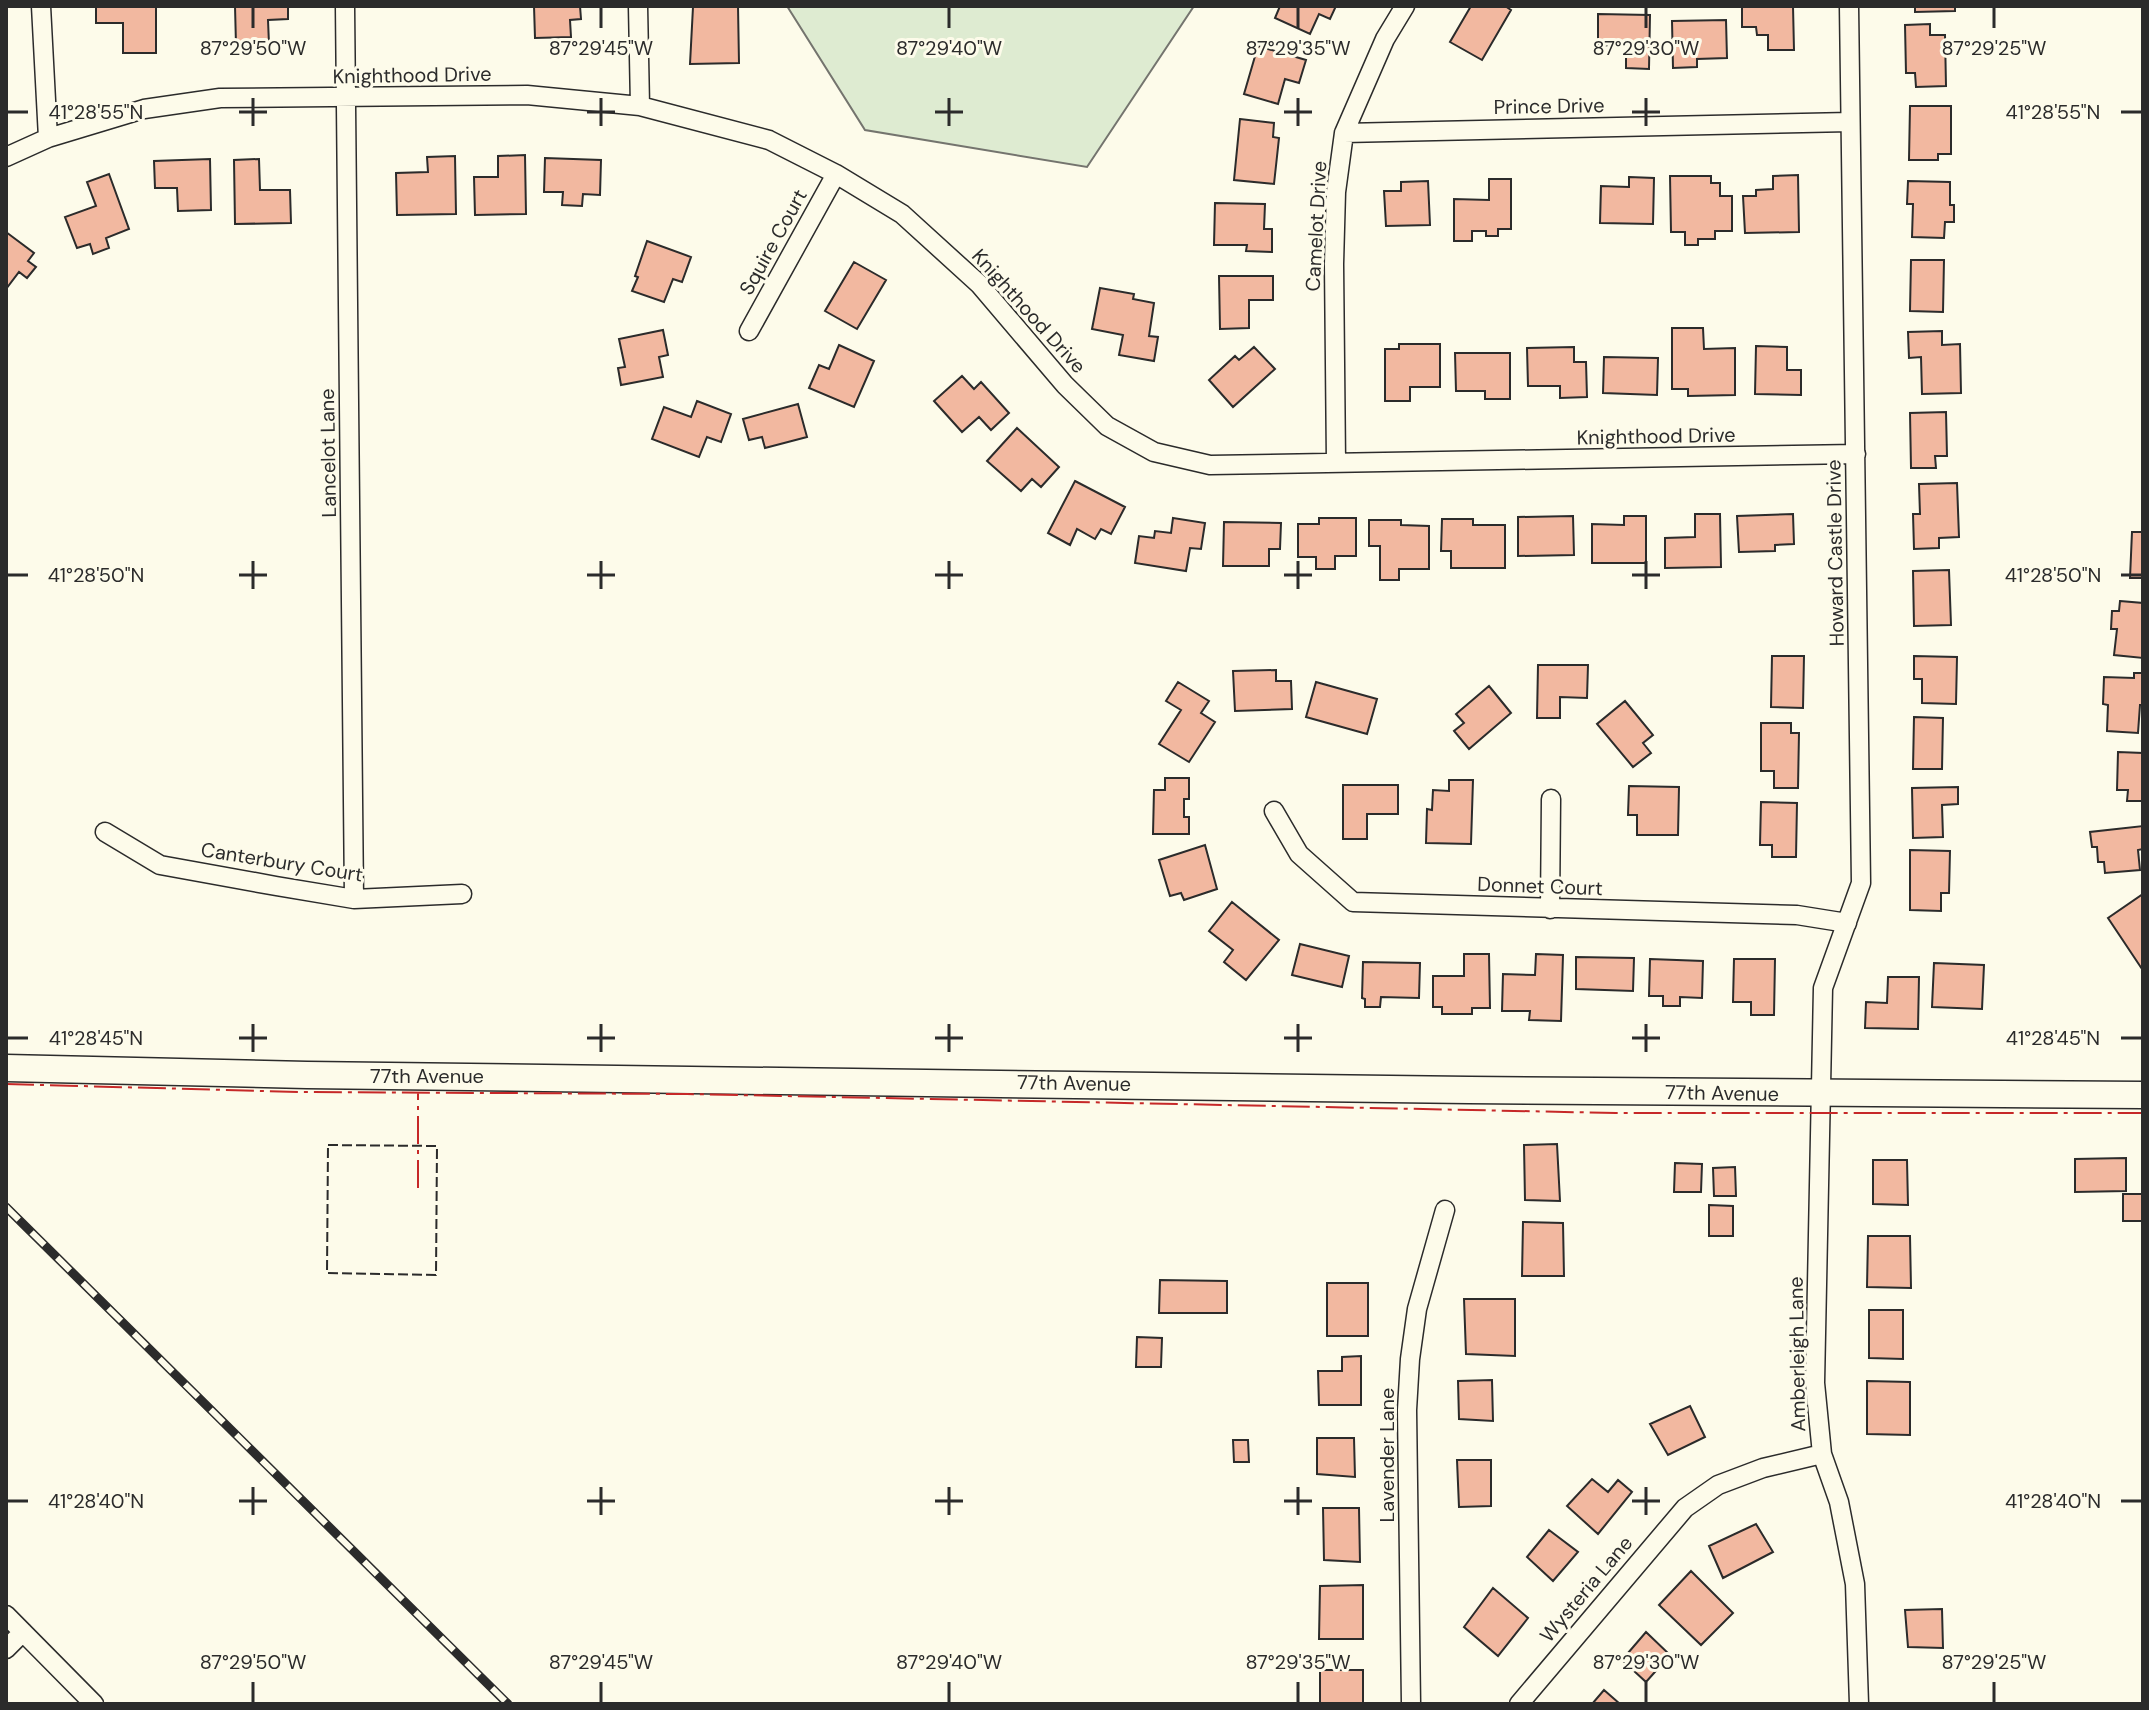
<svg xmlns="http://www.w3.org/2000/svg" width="2149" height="1710" font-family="'DM Sans',sans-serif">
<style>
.green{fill:#deebd1;stroke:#74746e;stroke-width:2}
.building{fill:#f2b8a0;stroke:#2b2b2b;stroke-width:2}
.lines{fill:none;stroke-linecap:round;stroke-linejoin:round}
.street-casing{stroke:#2b2b2b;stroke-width:21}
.secondary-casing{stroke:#2b2b2b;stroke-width:29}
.street{stroke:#fdfbea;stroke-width:18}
.secondary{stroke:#fdfbea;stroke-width:26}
.rail-casing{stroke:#2b2b2b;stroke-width:9}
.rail{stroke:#fdfbea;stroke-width:6;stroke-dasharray:18;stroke-linecap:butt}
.fence{stroke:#2b2b2b;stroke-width:2;stroke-dasharray:10 4;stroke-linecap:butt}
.power{stroke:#c62828;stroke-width:2;stroke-dasharray:28 6 4 6;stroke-linecap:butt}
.ticks{fill:none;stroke:#2b2b2b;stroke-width:3}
.labels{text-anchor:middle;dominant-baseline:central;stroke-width:6;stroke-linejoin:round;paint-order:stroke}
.street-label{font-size:20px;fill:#2b2b2b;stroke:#fdfbea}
.ticks-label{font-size:20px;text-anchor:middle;fill:#2b2b2b;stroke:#fdfbea;stroke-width:6;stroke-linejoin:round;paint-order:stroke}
</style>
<rect width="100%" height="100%" fill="#fdfbea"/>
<path class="green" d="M787 6H1194L1087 167 865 130Z"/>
<path class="building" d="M96 6H156V53H123V23H96Z
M235 6H288V19L268 20 269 44 236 45Z
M534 6H580L581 19 570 20 571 37 535 38Z
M738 6 739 63 690 64 693 7Z
M1280 6H1336L1330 19 1319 14 1310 34 1275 18Z
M1471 6H1505L1511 10 1482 60 1450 42Z
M1742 6H1793L1794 50H1768V35H1757L1756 27H1742Z
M1915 6H1955V11L1915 12Z
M1598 14 1650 15 1649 69 1626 68V46L1598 45Z
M1726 20 1727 58 1697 59V67L1673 68 1672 21Z
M1930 24V35H1945L1946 86 1916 87 1915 73H1906L1905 25Z
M1258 46 1306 60 1299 83 1285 79 1278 104 1244 94Z
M1910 106H1951V154H1938V160H1909Z
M1240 119 1274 123 1273 137 1279 138 1274 184 1234 180Z
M525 155 526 214 475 215 474 177H498V156Z
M455 156 456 214 397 215 396 173 428 172 427 157Z
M545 158 601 160 600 195 583 194 582 206 562 205 563 192H544Z
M210 159 211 210 178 211 177 188H155L154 161Z
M259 159 260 190H290L291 223 235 224 234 160Z
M109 174 129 229 106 238 109 248 93 254 90 244 77 248 65 217 96 206 87 182Z
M1798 175 1799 232 1745 233 1743 196H1756V190L1773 189V176Z
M1670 176H1711V183H1720V196H1732V231H1715V239H1698V245H1685V232H1671Z
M1629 177 1654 178 1653 224 1600 223 1601 186 1629 187Z
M1489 179H1511V229H1498V236H1486V231H1472V241H1454V199L1489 200Z
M1428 181 1430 225 1386 226 1384 191H1401V182Z
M1908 181 1950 182V205H1954V222H1945L1944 238 1912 237 1913 204H1907Z
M1215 203 1265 204 1264 229H1272V252L1246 251 1247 245H1214Z
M6 232 34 253 28 261 36 267 27 278 19 272 6 289Z
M647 241 691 257 682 282 673 279 664 302 632 291 638 277 635 276Z
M1911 260H1944L1943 312 1910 311Z
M854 262 886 280 857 329 825 311Z
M1219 276H1273V300H1249V328L1220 329Z
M1100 288 1134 294 1133 299 1154 303 1149 336 1158 337 1154 361 1119 355 1123 335 1092 329Z
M1672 328H1703L1704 349 1735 348V395L1688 396V389H1672Z
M663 330 668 355 659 357 663 377 621 385 618 368 625 367 619 339Z
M1942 331V345L1960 344 1961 393 1922 394 1921 357 1909 358 1908 332Z
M1399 344H1440V387H1410V401H1385V349H1399Z
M839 345 874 361 854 407 809 388 819 365 829 369Z
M1756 346 1787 347V370H1801V395L1755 394Z
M1254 347 1275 369 1233 407 1209 380 1235 356 1239 360Z
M1574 347V362H1586L1587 397 1560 398V386H1528L1527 348Z
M1455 353H1510V399H1485V391H1456Z
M1604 357 1658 358 1657 395 1603 393Z
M962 376 974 389 981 382 1009 413 991 430 979 417 962 432 934 401Z
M697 401 731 414 721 442 707 437 699 457 652 439 664 407 691 417Z
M798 404 807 437 765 448 762 437 749 440 743 419Z
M1946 412 1947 456H1935L1936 468H1911L1910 413Z
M1017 428 1059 467 1041 487 1032 479 1021 491 987 461Z
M1075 481 1125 507 1111 534 1101 529 1095 539 1077 529 1070 545 1048 533Z
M1957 483 1959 537 1939 538V548L1914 549 1913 514H1920L1919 484Z
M1695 514H1720L1721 567 1665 568V538L1695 537Z
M1793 514 1794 544 1775 545V551L1739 552 1737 516Z
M1573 516 1574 555 1518 556V517Z
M1624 516H1646V563H1592V524L1624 525Z
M1173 518 1205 523 1201 549 1190 548 1186 571 1135 563 1139 536 1154 538 1155 531 1171 533Z
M1319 518H1356V556H1335V569H1316V557H1298V524H1319Z
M1442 519H1473V525H1505V568H1451V551H1441Z
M1369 520H1401V525L1429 526V569H1399V580H1380V546H1369Z
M1224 522 1281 523 1280 549H1269V566H1223Z
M2132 532H2143V578H2130Z
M1949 570 1951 625 1914 626 1913 571Z
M2120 601 2143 603V658L2114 655 2117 629H2111L2112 611H2119Z
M1772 656H1804L1803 708 1771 707Z
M1914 656 1957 657 1956 704 1922 703V679H1914Z
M1538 665H1588L1587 698 1560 697V718H1537Z
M1276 670V681H1291L1292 709 1235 711 1233 671Z
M2134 673H2143V705H2140L2138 733 2107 731 2108 705 2103 704 2104 677 2134 678Z
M1178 682 1209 701 1201 713 1215 722 1189 762 1159 744 1181 710 1166 701Z
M1316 682 1377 699 1367 734 1306 717Z
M1489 686 1511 713 1469 749 1454 731 1464 723 1456 714Z
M1625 701 1653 735 1643 743 1651 753 1633 767 1597 724Z
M1914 717 1943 718 1942 769H1913Z
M1761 723H1791V733H1799L1798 788H1774V771H1761Z
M2118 752 2143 753V801H2127L2128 790H2117Z
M1165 778H1189V799H1184V817H1189V834H1153L1154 790H1165Z
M1449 780H1473L1471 844 1426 843 1427 809 1432 810 1433 790 1449 791Z
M1343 785H1398V814H1367V839H1343Z
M1629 786 1679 787 1678 835H1637V815H1628Z
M1958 787V804L1942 805 1943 837 1913 838 1912 788Z
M1761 802 1797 803 1796 857H1772V845H1760Z
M2143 826V849L2138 850 2140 870 2105 873 2104 862H2098L2097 847H2092L2090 832Z
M1205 845 1217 889 1184 900 1181 893 1170 896 1159 860Z
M1910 850 1950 851 1949 893H1941V911L1910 910Z
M2143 894V968L2142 969 2108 918Z
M1232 902 1279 940 1246 980 1224 962 1233 950 1209 931Z
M1300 944 1349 956 1342 987 1292 975Z
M1464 954H1489L1490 1008H1472V1014H1442V1007H1433V976H1464Z
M1536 954 1563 955 1561 1021 1529 1020 1530 1011H1502L1503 974 1535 975Z
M1576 957 1634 958 1633 991 1576 989Z
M1650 959 1703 961 1702 998 1680 997V1006H1663V996H1649Z
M1734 959H1775L1774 1015H1751V1002H1733Z
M1363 962 1420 963 1419 998 1381 997 1380 1007H1365V999L1362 998Z
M1934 963 1984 965 1982 1009 1932 1007Z
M1888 977H1919L1918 1029 1865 1028 1866 1002 1887 1003Z
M1557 1144 1560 1201 1525 1200 1524 1145Z
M2126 1158V1191L2075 1192V1159Z
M1873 1160H1907L1908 1205 1873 1204Z
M1675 1163 1702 1164 1701 1192H1674Z
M1735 1167 1736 1196H1714L1713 1168Z
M2123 1194H2143V1221H2123Z
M1709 1205 1733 1206V1236H1709Z
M1523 1222 1563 1223 1564 1276H1522Z
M1868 1236H1910L1911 1288 1867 1287Z
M1160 1280 1227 1281V1313H1159Z
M1327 1283H1368V1336H1327Z
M1464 1299H1515V1356L1466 1354Z
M1869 1310H1903V1359L1869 1358Z
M1137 1337 1162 1338 1161 1367H1136Z
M1361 1356V1405H1319L1318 1371H1342V1357Z
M1492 1380 1493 1421 1459 1419 1458 1381Z
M1867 1381 1910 1382V1435L1867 1434Z
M1690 1406 1705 1437 1668 1455 1650 1424Z
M1317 1438H1354L1355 1477 1317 1474Z
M1233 1440H1248L1249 1462H1234Z
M1457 1460H1491V1506L1459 1507Z
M1592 1479 1608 1492 1618 1480 1632 1492 1598 1534 1567 1506Z
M1323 1508H1359L1360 1562 1324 1560Z
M1756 1524 1773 1552 1723 1578 1709 1546Z
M1549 1530 1578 1552 1553 1581 1527 1557Z
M1691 1571 1733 1613 1701 1645 1659 1605Z
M1363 1585V1639H1319L1320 1586Z
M1493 1588 1528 1618 1498 1656 1464 1627Z
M1942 1609 1943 1648 1908 1647 1905 1610Z
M1646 1632 1670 1655 1646 1682 1622 1660Z
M1320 1670H1363V1704H1320Z
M1604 1690 1620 1704H1592Z"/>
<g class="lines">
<g class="street-casing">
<path id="street" d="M41 6 48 138
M345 6 354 899
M638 6 640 106
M1849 6 1861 883 1823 988 1815 1383 1822 1454 1839 1502 1855 1584 1859 1704
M1344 133 1850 122
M6 157 48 138 144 109 220 98 527 95 640 106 769 140 836 174 902 214 979 284 1065 385 1107 426 1154 452 1210 465 1856 454
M749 331 836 174
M1336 463 1334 264 1336 192 1344 133 1385 39 1405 6
M1274 811 1299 854 1353 902 1797 915 1847 923
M105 832 160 865 276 886 354 899 462 894
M1550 909 1551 799
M6 1615 94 1704
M6 1649 23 1632
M1411 1704 1407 1410 1410 1359 1417 1309 1445 1210
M1519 1704 1685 1508 1718 1485 1763 1468 1822 1454"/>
</g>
<g class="secondary-casing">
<path id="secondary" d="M6 1068 307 1075 1469 1090 2143 1095"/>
</g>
<use href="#street" class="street"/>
<use href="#secondary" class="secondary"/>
<g class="rail-casing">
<path id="rail" d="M6 1207 508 1704"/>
</g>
<use href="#rail" class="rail"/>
<path class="fence" d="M328 1145 437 1146 436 1275 327 1273Z"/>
<path class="power" d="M6 1084 301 1092 687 1094 1616 1113H2143
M418 1188V1092"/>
</g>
<path class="ticks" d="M253 8V28M601 8V28M949 8V28M1298 8V28M1646 8V28M1994 8V28M253 98V126M601 98V126M949 98V126M1298 98V126M1646 98V126M8 112H28M239 112H267M587 112H615M935 112H963M1284 112H1312M1632 112H1660M2121 112H2141M253 561V589M601 561V589M949 561V589M1298 561V589M1646 561V589M8 575H28M239 575H267M587 575H615M935 575H963M1284 575H1312M1632 575H1660M2121 575H2141M253 1024V1052M601 1024V1052M949 1024V1052M1298 1024V1052M1646 1024V1052M8 1038H28M239 1038H267M587 1038H615M935 1038H963M1284 1038H1312M1632 1038H1660M2121 1038H2141M253 1487V1515M601 1487V1515M949 1487V1515M1298 1487V1515M1646 1487V1515M8 1501H28M239 1501H267M587 1501H615M935 1501H963M1284 1501H1312M1632 1501H1660M2121 1501H2141M253 1682V1702M601 1682V1702M949 1682V1702M1298 1682V1702M1646 1682V1702M1994 1682V1702"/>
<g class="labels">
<g class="street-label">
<text transform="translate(412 75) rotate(-1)">Knighthood Drive</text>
<text transform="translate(1549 106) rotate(-1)">Prince Drive</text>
<text transform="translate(1316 226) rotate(-87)">Camelot Drive</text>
<text transform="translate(773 242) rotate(-61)">Squire Court</text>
<text transform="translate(1029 311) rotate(48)">Knighthood Drive</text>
<text transform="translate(1656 436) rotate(-1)">Knighthood Drive</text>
<text transform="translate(328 453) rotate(-91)">Lancelot Lane</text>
<text transform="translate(1835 553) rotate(-91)">Howard Castle Drive</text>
<text transform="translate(282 862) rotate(9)">Canterbury Court</text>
<text transform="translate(1540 886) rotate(2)">Donnet Court</text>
<text x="427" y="1076">77th Avenue</text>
<text transform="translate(1074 1083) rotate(1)">77th Avenue</text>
<text transform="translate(1722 1093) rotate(1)">77th Avenue</text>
<text transform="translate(1797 1354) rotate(-91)">Amberleigh Lane</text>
<text transform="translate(1387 1455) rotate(-90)">Lavender Lane</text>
<text transform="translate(1586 1589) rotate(-50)">Wysteria Lane</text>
</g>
</g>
<g class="ticks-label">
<text x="253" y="55">87°29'50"W</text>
<text x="601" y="55">87°29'45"W</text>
<text x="949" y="55">87°29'40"W</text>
<text x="1298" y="55">87°29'35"W</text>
<text x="1646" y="55">87°29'30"W</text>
<text x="1994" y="55">87°29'25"W</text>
<text x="96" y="119">41°28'55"N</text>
<text x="2053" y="119">41°28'55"N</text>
<text x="96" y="582">41°28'50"N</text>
<text x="2053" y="582">41°28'50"N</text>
<text x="96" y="1045">41°28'45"N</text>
<text x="2053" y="1045">41°28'45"N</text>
<text x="96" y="1508">41°28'40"N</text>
<text x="2053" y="1508">41°28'40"N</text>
<text x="253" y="1669">87°29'50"W</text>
<text x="601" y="1669">87°29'45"W</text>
<text x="949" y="1669">87°29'40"W</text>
<text x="1298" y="1669">87°29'35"W</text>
<text x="1646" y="1669">87°29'30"W</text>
<text x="1994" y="1669">87°29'25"W</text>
</g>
<rect width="2149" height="1710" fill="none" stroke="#2b2b2b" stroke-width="16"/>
</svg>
